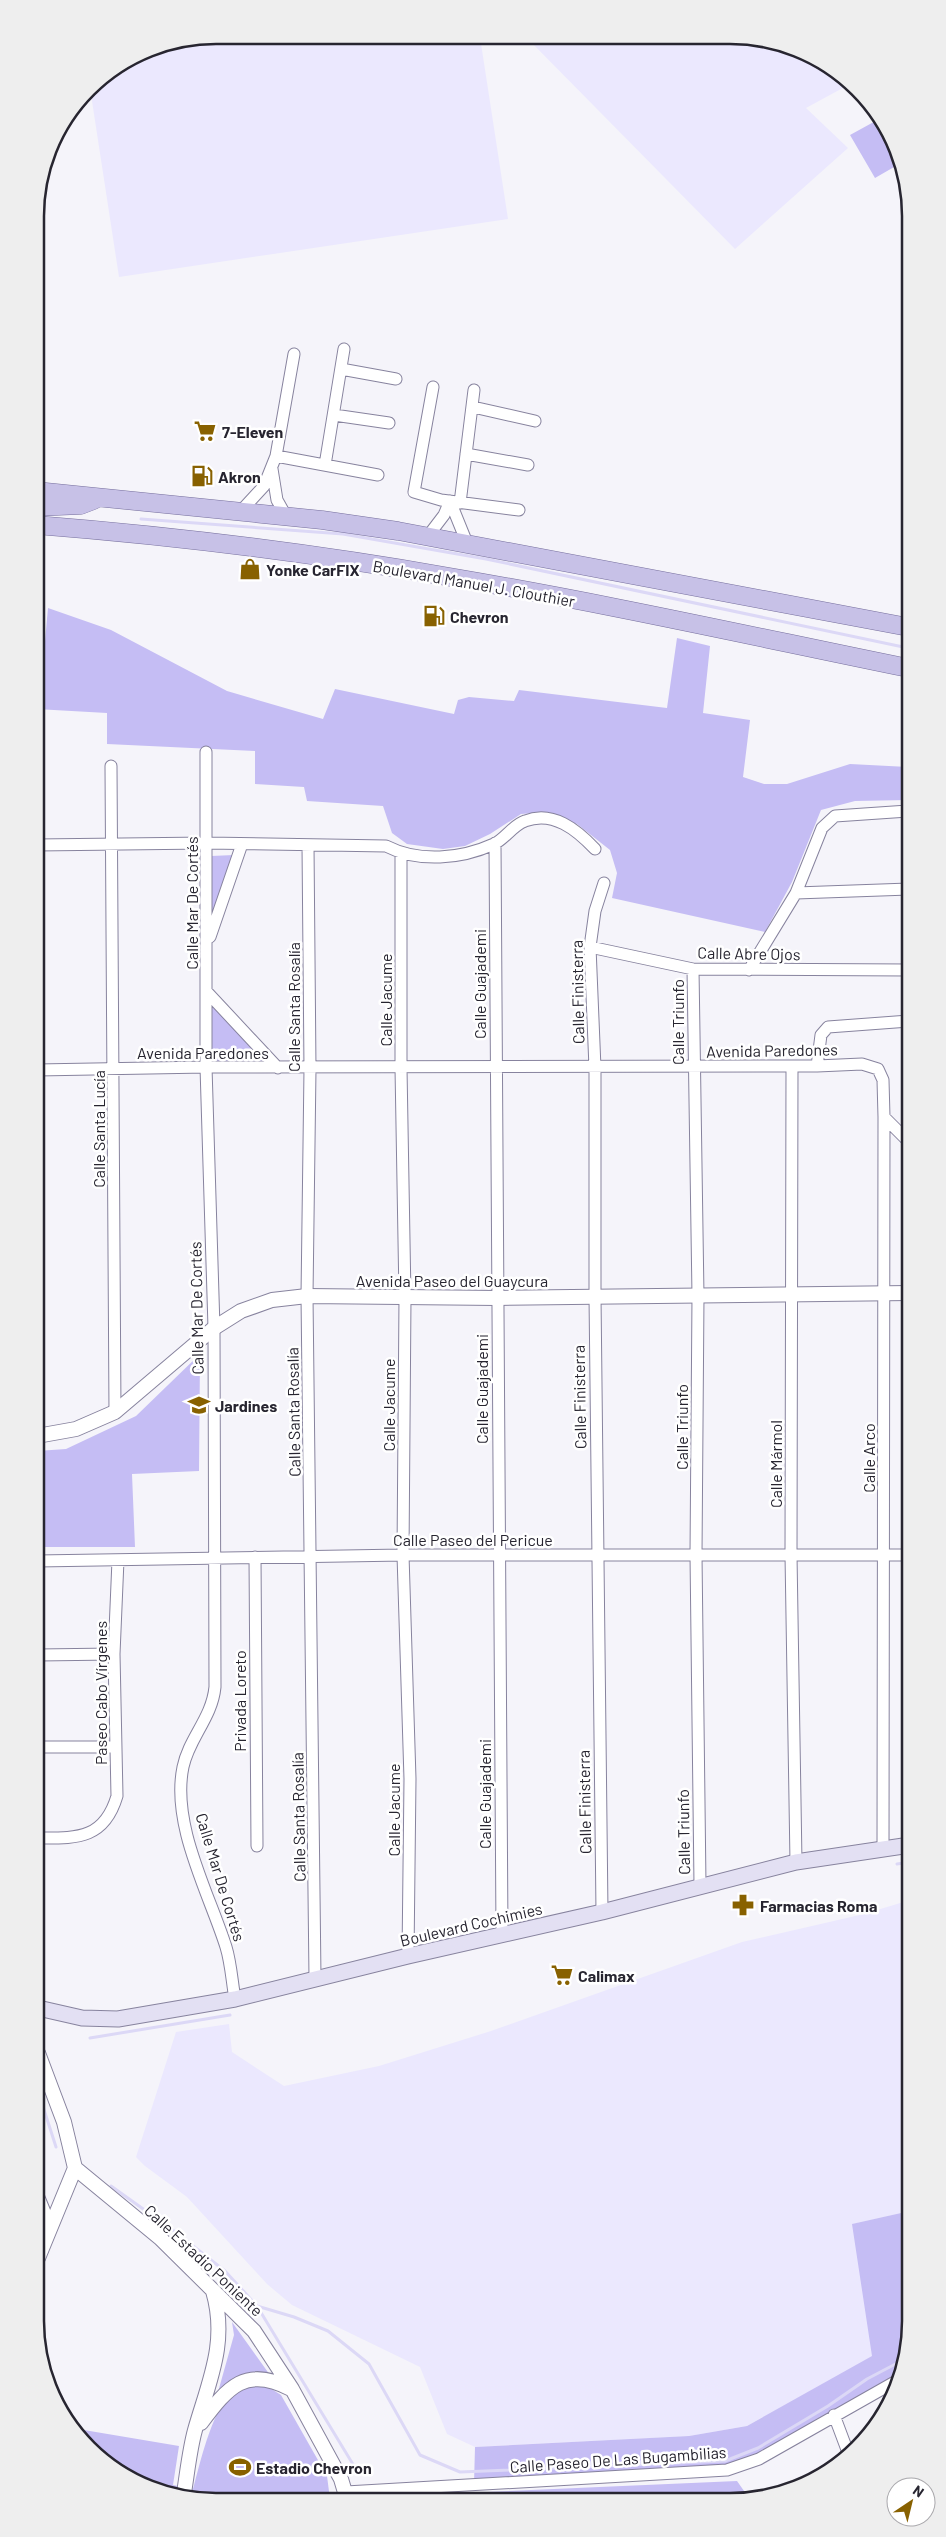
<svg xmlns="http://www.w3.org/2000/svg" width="946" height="2537" font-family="Barlow,sans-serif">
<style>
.built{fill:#ebe8fe}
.green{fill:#c5bdf4}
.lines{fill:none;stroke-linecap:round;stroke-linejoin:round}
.stream{stroke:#dcd8f6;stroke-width:3}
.minor-casing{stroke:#87839e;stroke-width:13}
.tertiary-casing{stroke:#87839e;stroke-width:16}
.secondary-casing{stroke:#87839e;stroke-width:17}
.primary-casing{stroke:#766f9d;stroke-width:19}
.minor{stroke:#fff;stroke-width:11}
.tertiary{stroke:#fff;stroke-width:14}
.secondary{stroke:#e3e0f3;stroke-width:15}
.primary{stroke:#c7c1e7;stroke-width:18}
.labels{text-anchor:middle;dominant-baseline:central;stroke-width:5;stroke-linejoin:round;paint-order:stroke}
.poi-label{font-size:16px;font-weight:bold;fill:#272530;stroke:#fff;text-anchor:start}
.street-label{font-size:16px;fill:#272530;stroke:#fff}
.rim{fill:none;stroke:#272530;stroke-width:2.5}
</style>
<rect width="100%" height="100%" fill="#f5f4fa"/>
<path class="built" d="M215 35 480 37 508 219 119 277 90 88 96 80 147 49Z
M526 37 766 39 811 54 852 83 806 108 848 148 735 249Z
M910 1900V2211L853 2224 873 2356 747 2426 689 2436 475 2447 447 2434 420 2367 292 2305 267 2284 187 2197 145 2166 136 2157 176 2032 229 2024 232 2052 284 2086 379 2066 491 2031 742 1942 864 1914Z"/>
<path class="green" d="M881 118 887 125 901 163 875 178 850 135Z
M48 608 111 630 227 691 323 719 335 689 454 714 458 700 469 697 514 701 519 690 667 708 677 638 710 646 703 713 750 720 743 777 764 784H787L850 764 908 767V800L855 801 821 810 792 882 765 932 612 898 617 873 610 850 577 824 547 812 521 814 490 834 465 846 443 849 407 844 392 833 383 806 307 801 304 787 255 784V751L107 744V713L36 709V639L45 641Z
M234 855 212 922 211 856Z
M211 1005 266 1062H212Z
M200 1354 199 1471 132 1474 135 1547H37V1451L66 1449 136 1416Z
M910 2211 911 2333 900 2379 727 2470 474 2484 475 2447 689 2436 747 2426 872 2356 852 2224Z
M232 2322 270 2375 239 2377 218 2392 234 2335Z
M262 2383 281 2395 327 2476 330 2499H181L135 2483 88 2449 72 2428 179 2446 173 2485 193 2489C200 2463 211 2415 229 2395 237 2386 251 2385 262 2383Z
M737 2481 749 2498 371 2499 372 2497Z"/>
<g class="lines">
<path class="stream" d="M141 519 343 534 486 559 908 648
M897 1864 910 1862
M90 2038 230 2015
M38 2091 56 2147
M111 2186 174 2231 225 2271 257 2306 294 2317 328 2331 369 2364 420 2455 460 2472 725 2461 758 2448 828 2406 867 2379 905 2359
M257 2306 354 2466"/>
<g class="minor-casing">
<path id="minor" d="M341 369 396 379
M433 387 414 492 441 500 519 510
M473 407 535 421
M334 415 389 423
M466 454 528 465
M276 456 378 475
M325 465 344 349
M272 469 277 500 286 516
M460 503 474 390
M240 512 264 486 276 456 294 354
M428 536 444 515 450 501 467 543
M206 752V1067L214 1328 215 1687C212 1718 189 1738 183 1767 171 1825 209 1893 226 1947 231 1963 232 1982 235 1999
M111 766 115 1412
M495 843 502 1934
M36 845 207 843 386 846C419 863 461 859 494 844 505 839 513 825 525 821 553 810 577 830 595 849
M308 845 310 1069 307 1296 315 1978
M401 854V1068L405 1298 403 1555 410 1779 408 1956
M796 893 909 889
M210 937 242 844
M590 947 693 969 909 970
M693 969 698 1296 696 1555 700 1885
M749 970 796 893 822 828 835 816 908 811
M207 992 278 1068
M792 1066 791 1555 796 1862
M817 1066 821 1035 828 1027 909 1021
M37 1070 206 1067 817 1066 862 1064 878 1069 883 1080 884 1117 883 1849
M884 1117 909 1142
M255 1557 257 1846
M37 1561 403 1555H909
M38 1655 114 1654
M38 1747H116
M38 1838C76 1838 104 1840 117 1796L114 1654 118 1560
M602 1912 595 1296V1068L590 947 595 911 604 883
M38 2195 50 2224
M834 2415 849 2455
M346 2492 727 2470 759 2459 900 2379"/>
</g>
<g class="tertiary-casing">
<path id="tertiary" d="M37 1436 76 1429 115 1412 214 1328 241 1311 272 1300 307 1296 497 1298 909 1293
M38 2053 64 2122 75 2168
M75 2168 160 2238 254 2331 292 2389 341 2479 347 2499
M38 2258 75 2168
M201 2423C228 2387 246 2365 291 2389
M183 2499C187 2476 189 2452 195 2430 209 2381 228 2342 213 2291"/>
</g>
<g class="secondary-casing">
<path id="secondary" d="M38 2008 82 2018 118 2019 235 1999 408 1956 602 1912 796 1862 910 1845"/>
</g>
<g class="primary-casing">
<path id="primary" d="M36 491 322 520 398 531 908 627
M36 507 81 505 94 500
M36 525C175 536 313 553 450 577 604 603 756 637 908 668"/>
</g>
<use href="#minor" class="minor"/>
<use href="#tertiary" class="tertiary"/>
<use href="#secondary" class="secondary"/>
<use href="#primary" class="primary"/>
</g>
<defs>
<g id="supermarket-bare" transform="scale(1.725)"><path d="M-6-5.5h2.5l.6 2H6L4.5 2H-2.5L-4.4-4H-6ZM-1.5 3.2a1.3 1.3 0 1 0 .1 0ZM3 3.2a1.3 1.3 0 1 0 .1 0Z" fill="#886100" stroke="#fff" stroke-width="2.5" paint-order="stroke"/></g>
<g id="fuel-bare" transform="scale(1.725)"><path d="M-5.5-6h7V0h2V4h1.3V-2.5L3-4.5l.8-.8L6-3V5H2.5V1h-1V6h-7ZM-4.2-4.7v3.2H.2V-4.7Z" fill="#886100" stroke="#fff" stroke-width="2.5" paint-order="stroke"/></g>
<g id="shop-bare" transform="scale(1.725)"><path d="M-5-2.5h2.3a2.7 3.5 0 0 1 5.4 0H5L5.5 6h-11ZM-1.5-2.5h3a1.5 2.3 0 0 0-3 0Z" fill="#886100" stroke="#fff" stroke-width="2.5" paint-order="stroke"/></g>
<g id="school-bare" transform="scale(1.725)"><path d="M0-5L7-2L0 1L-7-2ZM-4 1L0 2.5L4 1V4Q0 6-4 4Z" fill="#886100" stroke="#fff" stroke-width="2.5" paint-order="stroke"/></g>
<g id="pharmacy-bare" transform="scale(1.725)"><path d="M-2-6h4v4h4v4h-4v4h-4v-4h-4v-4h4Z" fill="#886100" stroke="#fff" stroke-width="2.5" paint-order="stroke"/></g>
<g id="stadium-bare" transform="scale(1.725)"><path d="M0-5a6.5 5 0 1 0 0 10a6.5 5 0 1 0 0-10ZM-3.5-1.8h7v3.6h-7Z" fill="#886100" stroke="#fff" stroke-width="2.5" paint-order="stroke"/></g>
</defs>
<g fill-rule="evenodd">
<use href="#supermarket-bare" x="205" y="431"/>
<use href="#fuel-bare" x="202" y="476"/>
<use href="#shop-bare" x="250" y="569"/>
<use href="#fuel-bare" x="434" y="616"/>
<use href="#school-bare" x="199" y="1405"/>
<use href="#pharmacy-bare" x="743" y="1905"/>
<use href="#supermarket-bare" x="562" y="1975"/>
<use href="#stadium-bare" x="240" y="2467"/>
</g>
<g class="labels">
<g class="poi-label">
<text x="222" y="431">7-Eleven</text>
<text x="218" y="476">Akron</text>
<text x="266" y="569">Yonke CarFIX</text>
<text x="450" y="616">Chevron</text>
<text x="215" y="1405">Jardines</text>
<text x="760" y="1905">Farmacias Roma</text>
<text x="578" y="1975">Calimax</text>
<text x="256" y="2467">Estadio Chevron</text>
</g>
<g class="street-label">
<text transform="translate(474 583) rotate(10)">Boulevard Manuel J. Clouthier</text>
<text transform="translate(191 903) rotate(-90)">Calle Mar De Cortés</text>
<text transform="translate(749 953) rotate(1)">Calle Abre Ojos</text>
<text transform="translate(479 984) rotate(-90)">Calle Guajademi</text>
<text transform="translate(577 992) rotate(-91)">Calle Finisterra</text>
<text transform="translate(385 1000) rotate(-90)">Calle Jacume</text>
<text transform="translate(293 1007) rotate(-90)">Calle Santa Rosalía</text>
<text transform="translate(677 1022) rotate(-90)">Calle Triunfo</text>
<text transform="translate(772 1050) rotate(-1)">Avenida Paredones</text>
<text x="203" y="1052">Avenida Paredones</text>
<text transform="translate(98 1129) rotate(-90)">Calle Santa Lucía</text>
<text x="452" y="1280">Avenida Paseo del Guaycura</text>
<text transform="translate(196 1308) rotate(-91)">Calle Mar De Cortés</text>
<text transform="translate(481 1389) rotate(-90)">Calle Guajademi</text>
<text transform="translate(579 1397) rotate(-91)">Calle Finisterra</text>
<text transform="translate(388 1405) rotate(-90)">Calle Jacume</text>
<text transform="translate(293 1412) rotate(-91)">Calle Santa Rosalía</text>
<text transform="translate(681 1427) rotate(-90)">Calle Triunfo</text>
<text transform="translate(868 1458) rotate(-90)">Calle Arco</text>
<text transform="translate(775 1464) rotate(-90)">Calle Mármol</text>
<text x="473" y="1539">Calle Paseo del Pericue</text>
<text transform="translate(100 1693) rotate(-90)">Paseo Cabo Vírgenes</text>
<text transform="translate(239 1701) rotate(-90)">Privada Loreto</text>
<text transform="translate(484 1794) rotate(-90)">Calle Guajademi</text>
<text transform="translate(584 1802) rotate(-91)">Calle Finisterra</text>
<text transform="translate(393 1810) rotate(-90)">Calle Jacume</text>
<text transform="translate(298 1817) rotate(-91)">Calle Santa Rosalía</text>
<text transform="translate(683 1832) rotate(-91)">Calle Triunfo</text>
<text transform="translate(221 1877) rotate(73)">Calle Mar De Cortés</text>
<text transform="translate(471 1924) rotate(-13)">Boulevard Cochimies</text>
<text transform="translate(204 2260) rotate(43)">Calle Estadio Poniente</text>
<text transform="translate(618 2459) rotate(-4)">Calle Paseo De Las Bugambilias</text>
</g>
</g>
<path d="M0 0H946V2537H0ZM216 44H730A172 172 0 0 1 902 216V2321A172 172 0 0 1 730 2493H216A172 172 0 0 1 44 2321V216A172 172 0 0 1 216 44Z" fill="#eee" fill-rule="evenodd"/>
<path class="rim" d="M216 44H730A172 172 0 0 1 902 216V2321A172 172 0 0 1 730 2493H216A172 172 0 0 1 44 2321V216A172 172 0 0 1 216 44Z"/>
<g transform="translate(911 2502) rotate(35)"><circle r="24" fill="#ffffff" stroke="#a9a8ac"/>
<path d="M0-4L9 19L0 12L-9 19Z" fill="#886100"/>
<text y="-8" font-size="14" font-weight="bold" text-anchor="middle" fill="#272530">N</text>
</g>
</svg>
